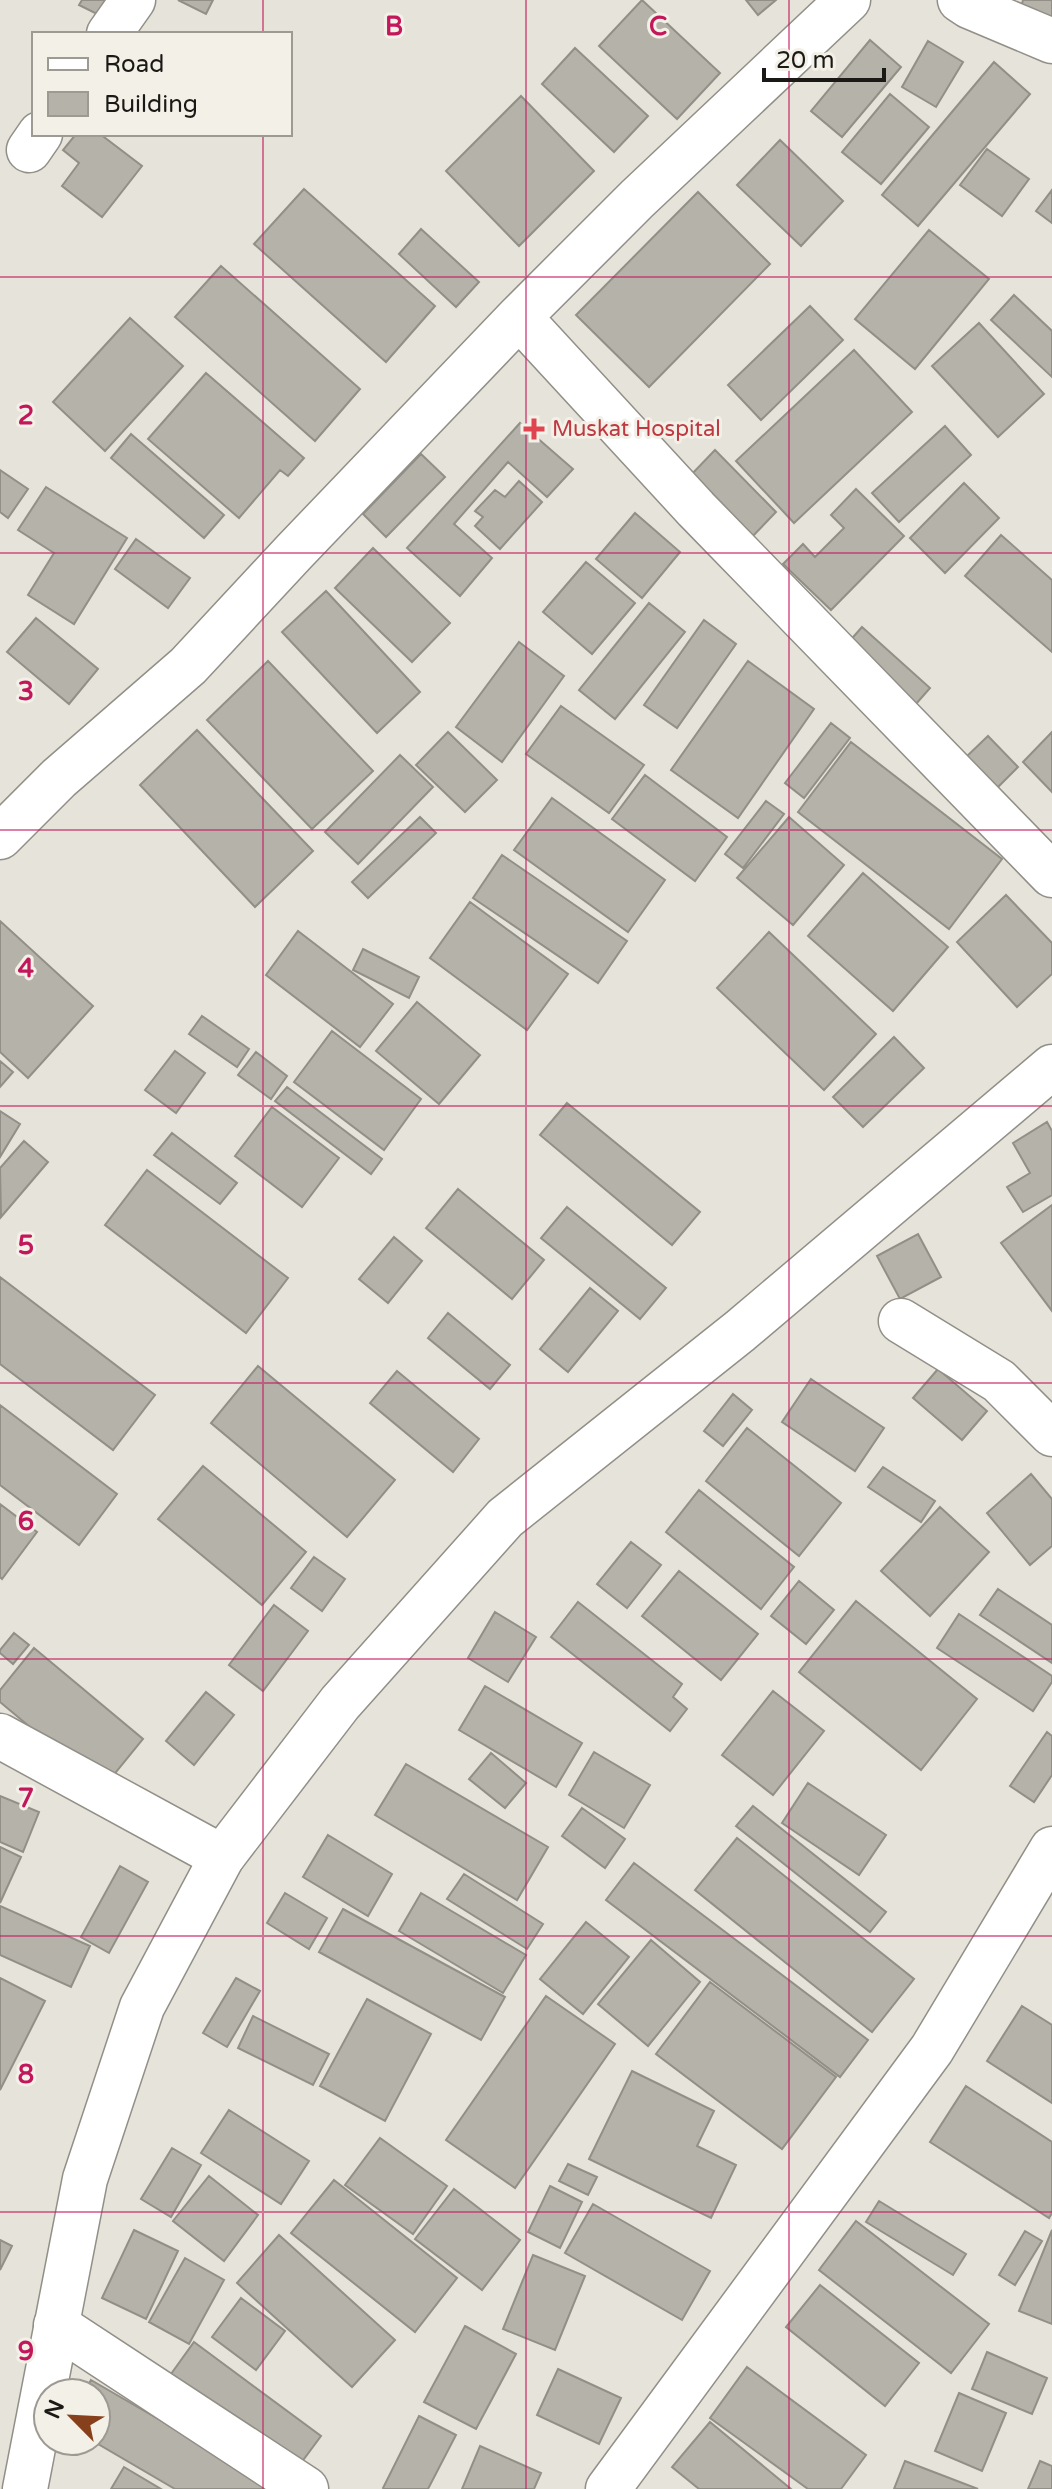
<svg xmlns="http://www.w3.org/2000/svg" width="1052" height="2489" font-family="'Varela Round',sans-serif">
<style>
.building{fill:#b5b2aa;stroke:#918f86;stroke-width:2}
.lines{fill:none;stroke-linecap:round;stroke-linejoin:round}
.minor-casing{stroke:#928f87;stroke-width:47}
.major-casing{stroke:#928f87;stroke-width:47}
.minor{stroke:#fff;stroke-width:44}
.major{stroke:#fff;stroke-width:44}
.grid{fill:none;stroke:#c2185b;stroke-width:2;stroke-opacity:0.55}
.health-dot{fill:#e0444e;stroke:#f2f0e7;stroke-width:3}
.labels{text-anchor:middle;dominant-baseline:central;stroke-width:6;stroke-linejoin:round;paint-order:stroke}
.health-label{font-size:22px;fill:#be3a42;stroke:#f2f0e7;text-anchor:start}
.grid-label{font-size:26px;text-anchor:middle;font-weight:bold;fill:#c2185b;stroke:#f2f0e7;stroke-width:6;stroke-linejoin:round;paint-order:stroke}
</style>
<rect width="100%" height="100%" fill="#e5e3da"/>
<path class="building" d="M82 0H109L101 16 79 5Z
M178 0H213L206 14Z
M642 0 720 73 677 119 599 46Z
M746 0H776L758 15Z
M1023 0H1052V20L1021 7Z
M870 40 901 67 842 137 811 111Z
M928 41 963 62 936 107 902 87Z
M575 48 648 116 614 152 542 84Z
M994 62 1030 94 918 226 882 195Z
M890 94 929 127 881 184 842 152Z
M521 96 594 171 519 246 446 171Z
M76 134H100L142 166 102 217 62 186 79 163 63 150Z
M780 140 843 201 801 246 737 185Z
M987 149 1029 179 1002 216 960 185Z
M304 189 435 306 386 362 254 244Z
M1052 190V223L1036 211Z
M698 192 770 264 649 387 576 315Z
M421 229 479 282 456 307 399 254Z
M929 230 989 279 915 369 855 319Z
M221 266 360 389 315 441 175 317Z
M1014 295 1052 331V377L991 320Z
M810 306 843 340 761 420 728 385Z
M130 318 183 366 105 451 53 402Z
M979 323 1044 394 998 437 932 366Z
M854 350 912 412 794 523 736 461Z
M206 373 304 458 288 476 280 470 239 518 148 439Z
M520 423 573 469 547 497 508 462 454 524 492 558 460 596 407 548Z
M945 426 971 455 899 522 872 493Z
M131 434 224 515 204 538 111 458Z
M715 450 776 512 750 539 689 477Z
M421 454 445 477 386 537 363 514Z
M0 470 28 489 8 518 0 512Z
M519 481 542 502 500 549 475 526 483 517 475 511 495 490 505 497Z
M964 483 999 518 945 573 910 538Z
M46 487 127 538 74 624 28 595 54 553 18 530Z
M856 489 904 536 831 610 783 564 803 544 815 557 844 528 831 515Z
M635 513 680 552 642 598 596 559Z
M1001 535 1052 580V652L965 576Z
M136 539 190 578 168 608 115 569Z
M373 548 450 623 412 662 335 588Z
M586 562 635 603 592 654 543 612Z
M326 591 420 692 377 733 282 632Z
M649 603 685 632 615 719 579 690Z
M36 618 98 669 69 704 7 652Z
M704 620 736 644 677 728 644 705Z
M862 627 930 688 908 713 840 652Z
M519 642 564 676 502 762 456 727Z
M268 661 373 771 312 829 207 720Z
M748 661 814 709 738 818 671 770Z
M561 706 644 765 609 813 526 754Z
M831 723 850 738 804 798 785 783Z
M197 730 313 851 255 907 140 785Z
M448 732 497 780 465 812 416 765Z
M1052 732V792L1023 762Z
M988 736 1018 767 995 790 964 759Z
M851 742 1002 859 949 929 798 812Z
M400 755 433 787 358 864 325 832Z
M645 775 727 837 695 881 612 819Z
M552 798 665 880 628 932 514 850Z
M766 801 784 814 743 868 725 854Z
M420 817 436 833 368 898 352 882Z
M789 817 844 865 793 925 737 878Z
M502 855 627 941 598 983 473 898Z
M863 873 948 947 893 1011 808 936Z
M1006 895 1052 943V974L1017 1007 957 942Z
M470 902 568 974 527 1030 430 958Z
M0 921 93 1006 28 1078 0 1052Z
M298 931 393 1004 360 1047 266 975Z
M769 932 876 1034 824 1090 717 988Z
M363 949 419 977 409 998 353 970Z
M417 1002 480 1055 439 1104 376 1051Z
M202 1016 249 1049 237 1067 189 1034Z
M332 1031 421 1099 384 1150 294 1082Z
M894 1037 924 1068 863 1127 833 1097Z
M175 1051 205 1073 176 1113 145 1090Z
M256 1052 287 1076 271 1099 238 1075Z
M0 1061 13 1072 0 1087Z
M287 1087 382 1159 371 1174 275 1101Z
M567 1103 700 1212 672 1245 540 1135Z
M272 1107 339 1158 302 1207 235 1156Z
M0 1111 20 1124 0 1157Z
M1047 1122 1052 1131V1195L1023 1212 1007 1187 1030 1173 1013 1143Z
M172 1133 237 1183 220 1204 154 1155Z
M24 1141 48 1162 1 1217 0 1168Z
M147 1170 288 1278 246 1333 105 1225Z
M458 1189 544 1260 512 1299 426 1228Z
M1052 1205V1311L1001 1243Z
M567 1207 666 1288 640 1319 541 1238Z
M918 1234 941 1277 900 1299 877 1256Z
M394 1237 422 1261 388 1303 359 1279Z
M0 1277 155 1395 113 1450 0 1364Z
M590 1288 618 1311 568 1372 540 1349Z
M448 1313 510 1365 490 1389 428 1338Z
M258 1366 395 1480 347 1537 211 1423Z
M938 1369 987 1411 962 1440 913 1398Z
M397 1371 479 1439 453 1472 370 1403Z
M811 1379 884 1428 855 1471 782 1422Z
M733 1394 752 1410 723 1446 704 1431Z
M0 1405 117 1494 79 1545 0 1485Z
M747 1428 841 1503 799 1556 706 1481Z
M203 1466 306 1552 262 1605 158 1519Z
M883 1467 935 1501 921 1522 868 1487Z
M1031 1474 1052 1499V1546L1030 1565 987 1513Z
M699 1490 794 1567 761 1609 666 1532Z
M0 1504 37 1532 2 1579 0 1577Z
M940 1507 989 1552 930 1616 881 1571Z
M631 1542 661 1565 627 1608 597 1584Z
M314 1557 345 1579 322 1611 291 1588Z
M679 1571 758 1634 721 1680 642 1616Z
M799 1581 834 1610 806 1644 771 1616Z
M998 1589 1052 1625V1663L980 1615Z
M856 1601 977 1699 921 1770 799 1672Z
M578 1602 682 1684 673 1697 687 1709 670 1731 551 1637Z
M274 1605 308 1631 263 1691 229 1665Z
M495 1612 536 1637 508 1682 468 1658Z
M959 1614 1052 1676V1682L1033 1711 937 1648Z
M14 1633 29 1645 13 1664 0 1653V1650Z
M34 1648 143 1739 103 1788 0 1702V1690Z
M485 1686 582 1743 556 1787 459 1730Z
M773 1691 824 1731 773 1795 722 1755Z
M206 1692 234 1715 194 1765 166 1741Z
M1047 1732 1052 1736V1775L1034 1802 1010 1786Z
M594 1752 650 1785 624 1828 569 1795Z
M491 1753 526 1783 505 1808 469 1779Z
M406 1764 548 1847 517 1900 375 1815Z
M808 1783 886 1835 859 1875 782 1823Z
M0 1796 39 1812 23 1852 0 1842Z
M753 1806 886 1912 870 1932 736 1826Z
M582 1808 625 1839 605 1868 562 1836Z
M328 1835 392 1874 368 1916 303 1877Z
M737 1838 914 1979 872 2032 695 1890Z
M0 1847 21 1857 0 1903Z
M634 1863 868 2040 840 2077 606 1900Z
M120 1866 148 1882 109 1953 81 1937Z
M464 1874 543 1924 527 1949 447 1899Z
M285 1893 327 1918 309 1949 267 1923Z
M421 1893 526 1955 503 1993 399 1931Z
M0 1906 90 1946 71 1987 0 1955Z
M343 1909 505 1997 481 2040 319 1952Z
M586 1922 629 1957 583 2014 540 1979Z
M651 1940 700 1982 648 2046 598 2004Z
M0 1978 45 2001 0 2090Z
M236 1978 260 1991 227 2047 203 2033Z
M710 1982 836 2077 782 2149 656 2054Z
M546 1996 615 2044 515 2188 446 2140Z
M367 1999 431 2034 385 2121 320 2086Z
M1022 2006 1052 2025V2103L987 2061Z
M253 2016 329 2054 313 2085 238 2048Z
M632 2071 714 2111 697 2146 736 2165 711 2218 589 2159Z
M966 2086 1052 2142V2213L1049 2218 930 2142Z
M229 2110 309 2161 281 2204 201 2153Z
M380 2138 447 2186 413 2234 345 2185Z
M172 2148 201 2165 171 2217 141 2199Z
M568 2164 597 2177 588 2195 559 2181Z
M209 2176 258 2215 224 2261 173 2221Z
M334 2180 457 2278 415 2332 291 2233Z
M550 2186 582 2202 560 2248 528 2232Z
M454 2189 520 2240 482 2290 415 2239Z
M879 2201 966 2254 953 2275 866 2222Z
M593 2204 710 2271 682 2320 565 2253Z
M856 2221 989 2324 951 2373 819 2270Z
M134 2230 178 2251 146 2319 102 2298Z
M1052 2230V2324L1019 2311Z
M1025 2231 1042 2241 1015 2285 999 2275Z
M279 2235 395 2340 352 2387 237 2283Z
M0 2240 12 2246 0 2270Z
M533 2255 585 2276 555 2350 503 2329Z
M185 2258 224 2280 189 2344 149 2322Z
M820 2285 919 2363 885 2406 786 2327Z
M241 2298 285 2331 256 2370 212 2337Z
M465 2326 516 2354 476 2429 424 2402Z
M194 2342 321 2436 298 2467 171 2374Z
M987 2352 1047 2378 1032 2414 972 2389Z
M747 2367 866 2455 841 2489H808L710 2418Z
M558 2369 621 2398 599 2444 537 2415Z
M91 2380 279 2489H175L93 2441H96V2393H84Z
M959 2393 1006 2413 982 2471 935 2451Z
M419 2416 456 2435 428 2489H384L383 2488Z
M710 2422 791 2489H699L672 2467Z
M480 2446 541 2473 534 2489H462Z
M905 2461 978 2489H894Z
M1040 2461 1052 2466V2489H1028Z
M124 2467 161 2489H111Z"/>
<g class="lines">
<g class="minor-casing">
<path id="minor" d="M960 0 969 6 1052 41
M109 34 133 0
M29 150 40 134
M519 317 696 509 1052 875
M0 837 59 778 188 666 294 552 519 317 637 199 848 0
M901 1321 999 1381 1052 1434
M0 1736 222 1857
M56 2325 306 2489
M608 2489 932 2049 1052 1849"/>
</g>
<g class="major-casing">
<path id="major" d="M25 2489 85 2179 142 2007 222 1857 340 1703 505 1518 740 1331 1052 1067"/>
</g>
<use href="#minor" class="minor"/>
<use href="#major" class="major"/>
</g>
<path class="grid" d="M263 0V34M526 0V2489M789 0V2489M263 134V2489M0 277H1052M0 553H1052M0 830H1052M0 1106H1052M0 1383H1052M0 1659H1052M0 1936H1052M0 2212H1052"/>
<path class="health-dot" d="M530 417h8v8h8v8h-8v8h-8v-8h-8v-8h8z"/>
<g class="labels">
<g class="health-label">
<text x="552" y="429">Muskat Hospital</text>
</g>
</g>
<g class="grid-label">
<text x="394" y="35">B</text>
<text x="658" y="35">C</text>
<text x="26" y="424">2</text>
<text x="26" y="700">3</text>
<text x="26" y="977">4</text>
<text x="26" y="1254">5</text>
<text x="26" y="1530">6</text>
<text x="26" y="1807">7</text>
<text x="26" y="2083">8</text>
<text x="26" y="2360">9</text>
</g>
<rect x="32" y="32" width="260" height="104" fill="#f2f0e7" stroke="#9c9a93" stroke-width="2"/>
<rect x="48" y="58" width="40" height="12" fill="#ffffff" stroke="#9c9a93" stroke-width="2"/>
<text x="104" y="72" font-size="24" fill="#1a1916">Road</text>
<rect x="48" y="92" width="40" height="24" fill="#b5b2aa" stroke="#9c9a93" stroke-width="2"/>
<text x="104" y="112" font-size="24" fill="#1a1916">Building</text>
<g transform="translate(72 2417) rotate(294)"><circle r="38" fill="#f2f0e7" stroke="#9c9a93" stroke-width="2"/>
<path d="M0-6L14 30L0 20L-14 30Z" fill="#87401c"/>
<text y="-12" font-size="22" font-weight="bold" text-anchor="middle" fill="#1a1916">N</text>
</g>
<path d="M764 68v12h120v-12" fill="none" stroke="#1a1916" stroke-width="4"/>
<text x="776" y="68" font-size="24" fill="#1a1916" stroke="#f2f0e7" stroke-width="6" paint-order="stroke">20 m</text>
</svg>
